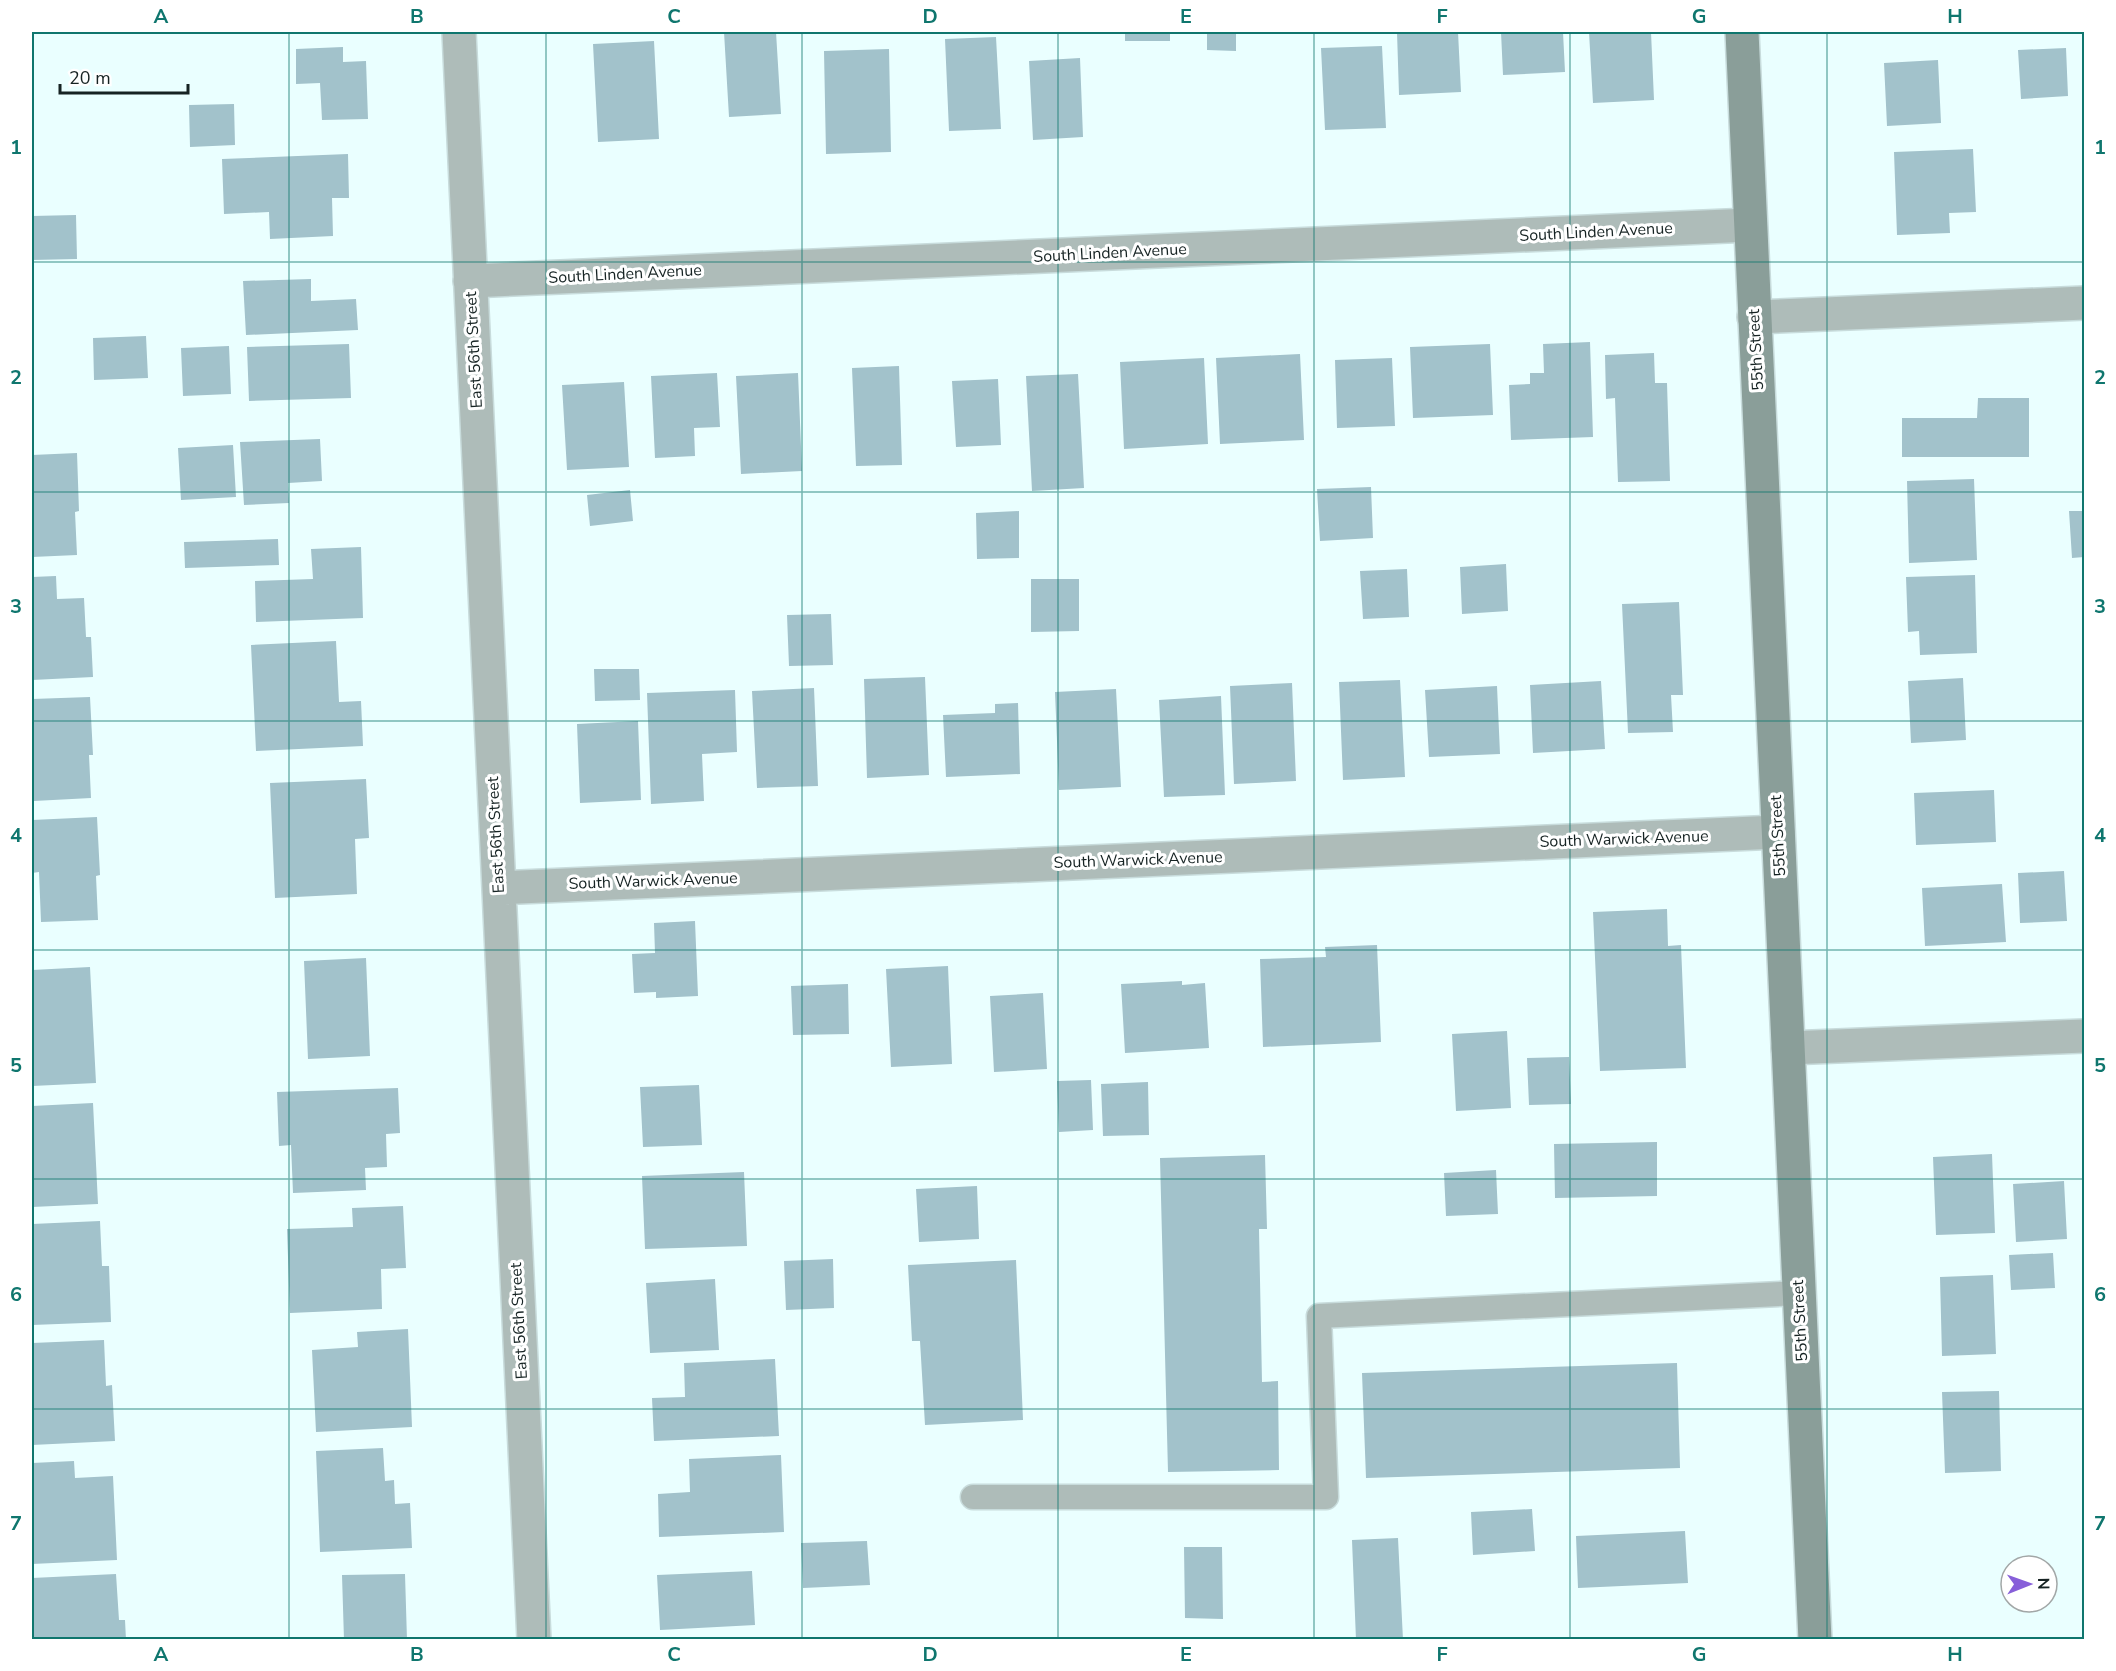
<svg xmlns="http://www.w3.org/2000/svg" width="2116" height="1671" font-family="'Nunito Sans',sans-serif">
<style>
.building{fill:#a2c2cb}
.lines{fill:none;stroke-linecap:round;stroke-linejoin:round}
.service-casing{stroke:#c8dcdc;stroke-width:27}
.minor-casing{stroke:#c8dcdc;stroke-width:36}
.secondary-casing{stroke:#c8dcdc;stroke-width:36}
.service{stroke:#aebcb9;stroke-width:24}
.minor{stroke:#aebcb9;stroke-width:33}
.secondary{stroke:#8a9e99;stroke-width:33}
.grid{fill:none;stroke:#0f766e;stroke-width:1.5;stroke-opacity:0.55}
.labels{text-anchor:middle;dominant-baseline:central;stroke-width:6;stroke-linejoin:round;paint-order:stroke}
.street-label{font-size:16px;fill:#162323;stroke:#fff}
.neatline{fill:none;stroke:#0f766e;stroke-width:2}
.grid-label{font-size:20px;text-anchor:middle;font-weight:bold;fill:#0f766e}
</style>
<rect width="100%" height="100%" fill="#eaffff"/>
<path class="building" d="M724 32H776L781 114 729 117Z
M1125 32H1170V41H1125Z
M1207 32H1236V51L1207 50Z
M1397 32H1458L1461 92 1399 95Z
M1501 32H1563L1565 72 1503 75Z
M1589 32H1651L1654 100 1593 103Z
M996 37 1001 129 949 131 945 39Z
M654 41 659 139 598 142 593 44Z
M1382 46 1386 128 1325 130 1321 48Z
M343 47V62L366 61 368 119 322 120 320 83 296 84V49Z
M2066 48 2068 96 2021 99 2018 50Z
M889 49 891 152 826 154 824 51Z
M1080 58 1083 137 1033 140 1029 61Z
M1938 60 1941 123 1887 126 1884 63Z
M234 104 235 145 190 147 189 105Z
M1973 149 1976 212 1949 213 1950 233 1897 235 1894 152Z
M348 154 349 198H332L333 236 270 239 269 212 224 214 222 159Z
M76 215 77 259 32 260V216Z
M311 279V301L356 299 358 330 246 335 243 281Z
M146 336 148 378 94 380 93 338Z
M1590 342 1593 437 1511 440 1509 385 1530 384V373H1544L1543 344Z
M349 344 351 398 249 401 247 347Z
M1490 344 1493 415 1413 418 1410 347Z
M229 346 231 394 183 396 181 348Z
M1654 353 1655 383H1667L1670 481 1618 482 1615 398 1606 399 1605 355Z
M1300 354 1304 440 1220 444 1216 358Z
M1204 358 1208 444 1124 449 1120 362Z
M1392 358 1395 426 1337 428 1335 360Z
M899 366 902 465 856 466 852 368Z
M717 373 720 427 694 428 695 456 655 458 651 376Z
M798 373 802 471 741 474 736 376Z
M1078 374 1084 488 1032 491 1026 376Z
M998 379 1001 445 956 447 952 381Z
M624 382 629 467 567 470 562 385Z
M1978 398H2029V457H1902V418H1977Z
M320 439 322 481 288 483 289 503 244 505 240 442Z
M233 445 236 497 181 500 178 448Z
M77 453 79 511 75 512 77 555 32 557V455Z
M1974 479 1977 560 1909 563 1907 481Z
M1371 487 1373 538 1320 541 1317 489Z
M630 490 633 521 590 526 587 495Z
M1019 511V558L977 559 976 513Z
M2069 511H2084V557L2072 558Z
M278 539 279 565 185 568 184 542Z
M361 547 363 618 256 622 255 581 313 579 311 549Z
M1506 564 1508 611 1462 614 1460 567Z
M1407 569 1409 617 1363 619 1360 571Z
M1975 575 1977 653 1920 655 1919 631 1908 632 1906 577Z
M56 576 57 599 84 598 86 637H91L93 677 32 680V577Z
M1031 579H1079V631L1031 632Z
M1679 602 1683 695H1671L1673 732 1628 733 1622 604Z
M831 614 833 665 789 666 787 615Z
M336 641 339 702 361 701 363 746 256 751 251 645Z
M594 669H639L640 700 595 701Z
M925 677 929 775 867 778 864 679Z
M1963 678 1966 740 1911 743 1908 681Z
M1400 680 1405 777 1343 780 1339 682Z
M1601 681 1605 749 1533 753 1530 685Z
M1292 683 1296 781 1234 784 1230 686Z
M1497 686 1500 754 1429 757 1425 690Z
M814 688 818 786 757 788 752 691Z
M1116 689 1121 787 1059 790 1055 692Z
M735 690 737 752 702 754 704 801 651 804 647 693Z
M1221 696 1225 795 1164 797 1159 700Z
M90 697 93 755H89L91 798 34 801 32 699Z
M1018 703 1020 774 946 777 943 715 995 713V704Z
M638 721 641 800 580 803 577 724Z
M366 779 369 838 355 839 357 894 275 898 270 783Z
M1994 790 1996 842 1916 845 1914 793Z
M97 817 100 875 96 876 98 920 41 922 39 872 32 873V820Z
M2064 871 2067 921 2020 923 2018 873Z
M2002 884 2006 942 1925 946 1922 888Z
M1667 909 1668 946 1681 945 1686 1068 1600 1071 1593 912Z
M695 921 698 996 656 998V992L634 993 632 954 655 953 654 923Z
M1377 945 1381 1042 1263 1047 1260 959 1326 957 1325 947Z
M366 958 370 1056 308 1059 304 961Z
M948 966 952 1064 891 1067 886 969Z
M90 967 96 1083 32 1086V970Z
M1182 981V985L1205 983 1209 1048 1125 1053 1121 984Z
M848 984 849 1034 793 1035 791 986Z
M1043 993 1047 1069 994 1072 990 996Z
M1507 1031 1511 1108 1456 1111 1452 1034Z
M1569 1057 1571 1104 1529 1105 1527 1058Z
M1091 1080 1093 1130 1059 1132 1057 1081Z
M1148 1082 1149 1135 1103 1136 1101 1084Z
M699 1085 702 1145 643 1147 640 1087Z
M398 1088 400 1133 386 1134 387 1167 365 1168 366 1190 293 1193 291 1145 279 1146 277 1092Z
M93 1103 98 1204 32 1207V1106Z
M1657 1142V1196L1555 1198 1554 1144Z
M1992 1154 1995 1233 1936 1235 1933 1157Z
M1265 1155 1267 1229H1259L1262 1382 1278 1381 1279 1470 1168 1472 1160 1158Z
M1496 1170 1498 1214 1446 1216 1444 1173Z
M744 1172 747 1246 645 1249 642 1176Z
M2064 1181 2067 1239 2016 1242 2013 1184Z
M977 1186 979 1239 919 1242 916 1189Z
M403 1206 406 1268 381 1269 382 1309 290 1313 287 1229 353 1227 352 1208Z
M100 1221 102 1266H109L111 1322 32 1325V1224Z
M2053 1253 2055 1288 2011 1290 2009 1255Z
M833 1259 834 1308 786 1310 784 1261Z
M1016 1260 1023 1420 925 1425 920 1341H912L908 1265Z
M1993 1275 1996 1354 1942 1356 1940 1277Z
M715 1279 719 1350 650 1353 646 1283Z
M408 1329 412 1427 316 1432 312 1350 358 1347 357 1332Z
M104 1340 106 1386 112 1385 115 1441 32 1445V1343Z
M775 1359 779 1436 654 1441 652 1398 685 1397 684 1363Z
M1677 1363 1680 1468 1366 1478 1362 1373Z
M1999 1391 2001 1471 1945 1473 1942 1392Z
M383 1448 385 1481 394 1480 395 1504 410 1503 412 1548 320 1552 316 1451Z
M781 1455 784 1532 659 1537 658 1494 690 1492 689 1459Z
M74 1461 75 1478 113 1476 117 1560 32 1564V1463Z
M1532 1509 1535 1551 1473 1555 1471 1512Z
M1685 1531 1688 1583 1578 1588 1576 1536Z
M1398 1538 1403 1640H1356L1352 1540Z
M867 1541 870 1585 803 1588 801 1543Z
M1184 1547H1222L1223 1619 1185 1618Z
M752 1571 755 1625 660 1630 657 1575Z
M116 1574 119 1620H125L126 1640H32V1578Z
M405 1574 407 1640H344L342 1575Z"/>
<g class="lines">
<g class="service-casing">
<path id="service" d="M973 1497H1326L1319 1316 1799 1293"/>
</g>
<g class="minor-casing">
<path id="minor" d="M459 32 534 1640
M470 281 1750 225
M1754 317 2084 303
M499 888 1778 832
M1788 1048 2084 1036"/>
</g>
<g class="secondary-casing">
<path id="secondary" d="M1742 32 1815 1640"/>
</g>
<use href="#service" class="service"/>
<use href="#minor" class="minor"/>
<use href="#secondary" class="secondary"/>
</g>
<path class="grid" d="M289 32V1640M546 32V1640M802 32V1640M1058 32V1640M1314 32V1640M1570 32V1640M1827 32V1640M32 262H2084M32 492H2084M32 721H2084M32 950H2084M32 1179H2084M32 1409H2084"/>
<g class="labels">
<g class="street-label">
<text transform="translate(1596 232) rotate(-3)">South Linden Avenue</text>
<text transform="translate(1110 253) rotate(-3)">South Linden Avenue</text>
<text transform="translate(625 274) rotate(-3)">South Linden Avenue</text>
<text transform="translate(474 350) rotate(-93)">East 56th Street</text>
<text transform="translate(1756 350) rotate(-93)">55th Street</text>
<text transform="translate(496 835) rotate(-93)">East 56th Street</text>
<text transform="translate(1778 836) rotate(-93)">55th Street</text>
<text transform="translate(1624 839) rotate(-2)">South Warwick Avenue</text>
<text transform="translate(1138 860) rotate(-2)">South Warwick Avenue</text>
<text transform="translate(653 881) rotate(-2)">South Warwick Avenue</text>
<text transform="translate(519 1321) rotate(-93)">East 56th Street</text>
<text transform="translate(1800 1321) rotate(-93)">55th Street</text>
</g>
</g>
<rect width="2116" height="1671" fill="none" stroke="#ffffff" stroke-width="66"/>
<g transform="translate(2029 1584) rotate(89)"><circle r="28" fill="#ffffff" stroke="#a2a7a7" stroke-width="1.5"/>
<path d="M0-4.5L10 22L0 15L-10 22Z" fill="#875fd9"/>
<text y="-9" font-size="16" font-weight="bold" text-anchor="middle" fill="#162323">N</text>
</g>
<path d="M60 84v9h128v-9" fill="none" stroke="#162323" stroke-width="3"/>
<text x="69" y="84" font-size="18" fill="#162323" stroke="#ffffff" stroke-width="4.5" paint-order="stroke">20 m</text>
<rect x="33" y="33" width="2050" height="1605" class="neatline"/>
<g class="grid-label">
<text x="161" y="23">A</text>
<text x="417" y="23">B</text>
<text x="674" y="23">C</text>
<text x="930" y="23">D</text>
<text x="1186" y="23">E</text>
<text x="1442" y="23">F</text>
<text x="1699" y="23">G</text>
<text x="1955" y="23">H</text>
<text x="16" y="154">1</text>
<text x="2100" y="154">1</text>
<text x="16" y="384">2</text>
<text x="2100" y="384">2</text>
<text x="16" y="613">3</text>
<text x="2100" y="613">3</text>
<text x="16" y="842">4</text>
<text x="2100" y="842">4</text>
<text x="16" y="1072">5</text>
<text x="2100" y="1072">5</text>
<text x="16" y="1301">6</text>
<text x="2100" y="1301">6</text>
<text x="16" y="1530">7</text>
<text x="2100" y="1530">7</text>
<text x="161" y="1661">A</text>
<text x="417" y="1661">B</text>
<text x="674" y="1661">C</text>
<text x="930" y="1661">D</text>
<text x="1186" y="1661">E</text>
<text x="1442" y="1661">F</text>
<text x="1699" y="1661">G</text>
<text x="1955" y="1661">H</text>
</g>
</svg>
